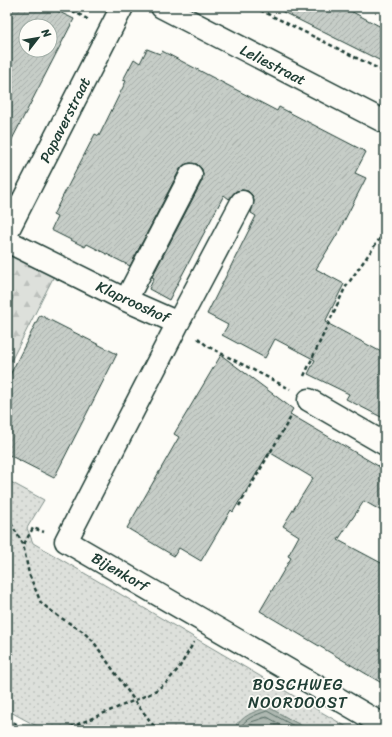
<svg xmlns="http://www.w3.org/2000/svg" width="392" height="737" font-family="Sriracha,sans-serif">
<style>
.grass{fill:url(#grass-dots);stroke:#7e8e88}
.forest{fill:url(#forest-firs);stroke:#7e8e88}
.water{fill:url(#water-ripples);stroke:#75877f}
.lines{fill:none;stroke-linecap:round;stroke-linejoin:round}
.shore{stroke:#586e66;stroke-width:1}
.building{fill:url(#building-hatch);stroke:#1f3d34;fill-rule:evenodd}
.minor-casing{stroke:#1f3d34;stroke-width:25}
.path{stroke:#1f3d34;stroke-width:2.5;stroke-dasharray:4 3;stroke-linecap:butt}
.minor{stroke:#fdfcf7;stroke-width:22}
.labels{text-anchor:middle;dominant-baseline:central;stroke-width:3.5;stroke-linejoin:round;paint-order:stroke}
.street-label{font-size:15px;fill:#1f3d34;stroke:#fdfcf7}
.neighbourhood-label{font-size:16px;letter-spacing:1px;fill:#1f3d34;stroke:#fdfcf7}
</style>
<defs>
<pattern id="grass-dots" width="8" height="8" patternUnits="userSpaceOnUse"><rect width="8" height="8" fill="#dde0db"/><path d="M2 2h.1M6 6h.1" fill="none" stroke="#bdc1bd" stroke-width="1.8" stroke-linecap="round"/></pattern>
<pattern id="forest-firs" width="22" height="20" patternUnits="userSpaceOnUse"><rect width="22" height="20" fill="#dde0db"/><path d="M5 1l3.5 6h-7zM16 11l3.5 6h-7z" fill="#bdc1bd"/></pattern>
<pattern id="water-ripples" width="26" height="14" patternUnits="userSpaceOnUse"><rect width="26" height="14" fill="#aeb8b1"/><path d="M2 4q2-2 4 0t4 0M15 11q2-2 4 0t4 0" fill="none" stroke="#8d9791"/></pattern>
<pattern id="building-hatch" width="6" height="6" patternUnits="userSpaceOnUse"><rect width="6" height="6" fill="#c6cdc7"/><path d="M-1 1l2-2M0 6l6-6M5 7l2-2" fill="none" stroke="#aab1ac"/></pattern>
</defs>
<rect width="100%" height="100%" fill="#fdfcf7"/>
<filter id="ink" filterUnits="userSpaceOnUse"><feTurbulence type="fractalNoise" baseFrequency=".025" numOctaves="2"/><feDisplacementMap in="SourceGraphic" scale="8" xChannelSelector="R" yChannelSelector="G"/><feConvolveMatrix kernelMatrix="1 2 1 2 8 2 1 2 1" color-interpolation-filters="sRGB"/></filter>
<g filter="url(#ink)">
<path class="grass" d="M7 480 44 500 27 528 33 543 352 730H309L268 707 237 723 235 730H44L7 710Z"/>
<path class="forest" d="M14 249 56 272 7 369V309L13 298 7 287V260Z"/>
<path class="water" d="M268 707 309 730H235C241 715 254 712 268 707Z"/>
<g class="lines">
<path class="shore" d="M239 730C244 718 256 715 267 711L301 730
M244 730 251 722 267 717 291 730"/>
</g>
<path class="building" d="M7 7H49L74 19 7 149ZM26 26H50V50H26Z
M273 7H343L385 29V63Z
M147 49 160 54 162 51 277 111 279 107 366 152 355 173 366 178 338 233 316 269 344 284 325 322 385 354V419L346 399 349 394 308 374 315 360 275 339 265 358 222 335 228 325 207 314 256 216 251 213 254 201 252 195 248 191 242 190 236 191 229 199 224 195 169 300 149 289 154 278 152 277 202 181 203 174 202 169 197 164 190 163 184 165 180 169 130 266 87 244 85 247 51 230 57 217 53 215 95 134 99 136 126 81 123 80 134 59 140 63Z
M40 315 117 354 54 478 7 454V381Z
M221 355 293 409 290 414 385 470V513L364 501 338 540 385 565V685L260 611 291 558 288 556 299 536 283 526 313 478 269 452 241 500H240L233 512 231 510 201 561 179 548 174 556 127 528 179 437 174 434Z"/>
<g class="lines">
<g class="minor-casing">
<path id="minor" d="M162 7 385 122
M7 232 122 7
M7 241 126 300 178 323 242 202
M126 300 191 175
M178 323 66 541 385 726
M309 400 385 444"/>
</g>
<path class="path" d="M66 7 89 20
M254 7 385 72
M198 338 207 346 290 389
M304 376 345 288 385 231
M239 506 292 415
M7 517 23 544 29 574 41 603 58 616 82 631 93 641 134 700 157 730
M24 544 33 528 44 532
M7 719 28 730
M64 730 152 693 166 683 179 668 194 642"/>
<use href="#minor" class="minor"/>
</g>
</g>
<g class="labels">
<g class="street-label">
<text transform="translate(273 65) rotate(27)">Leliestraat</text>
<text transform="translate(65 120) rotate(-63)">Papaverstraat</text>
<text transform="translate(133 302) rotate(25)">Klaprooshof</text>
<text transform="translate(120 572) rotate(30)">Bijenkorf</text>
</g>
<g class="neighbourhood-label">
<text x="298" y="684">BOSCHWEG<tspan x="298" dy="18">NOORDOOST</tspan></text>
</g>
</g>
<rect width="392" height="737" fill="none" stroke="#fdfcf7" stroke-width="24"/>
<rect x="12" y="12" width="368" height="713" fill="none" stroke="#1f3d34" stroke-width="1.5" filter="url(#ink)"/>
<g transform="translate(38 38) rotate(59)"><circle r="19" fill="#fdfcf7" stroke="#a4b0a9"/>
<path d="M0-3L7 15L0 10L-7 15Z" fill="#1f3d34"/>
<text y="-6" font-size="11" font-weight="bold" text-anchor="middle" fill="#1f3d34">N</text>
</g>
</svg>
